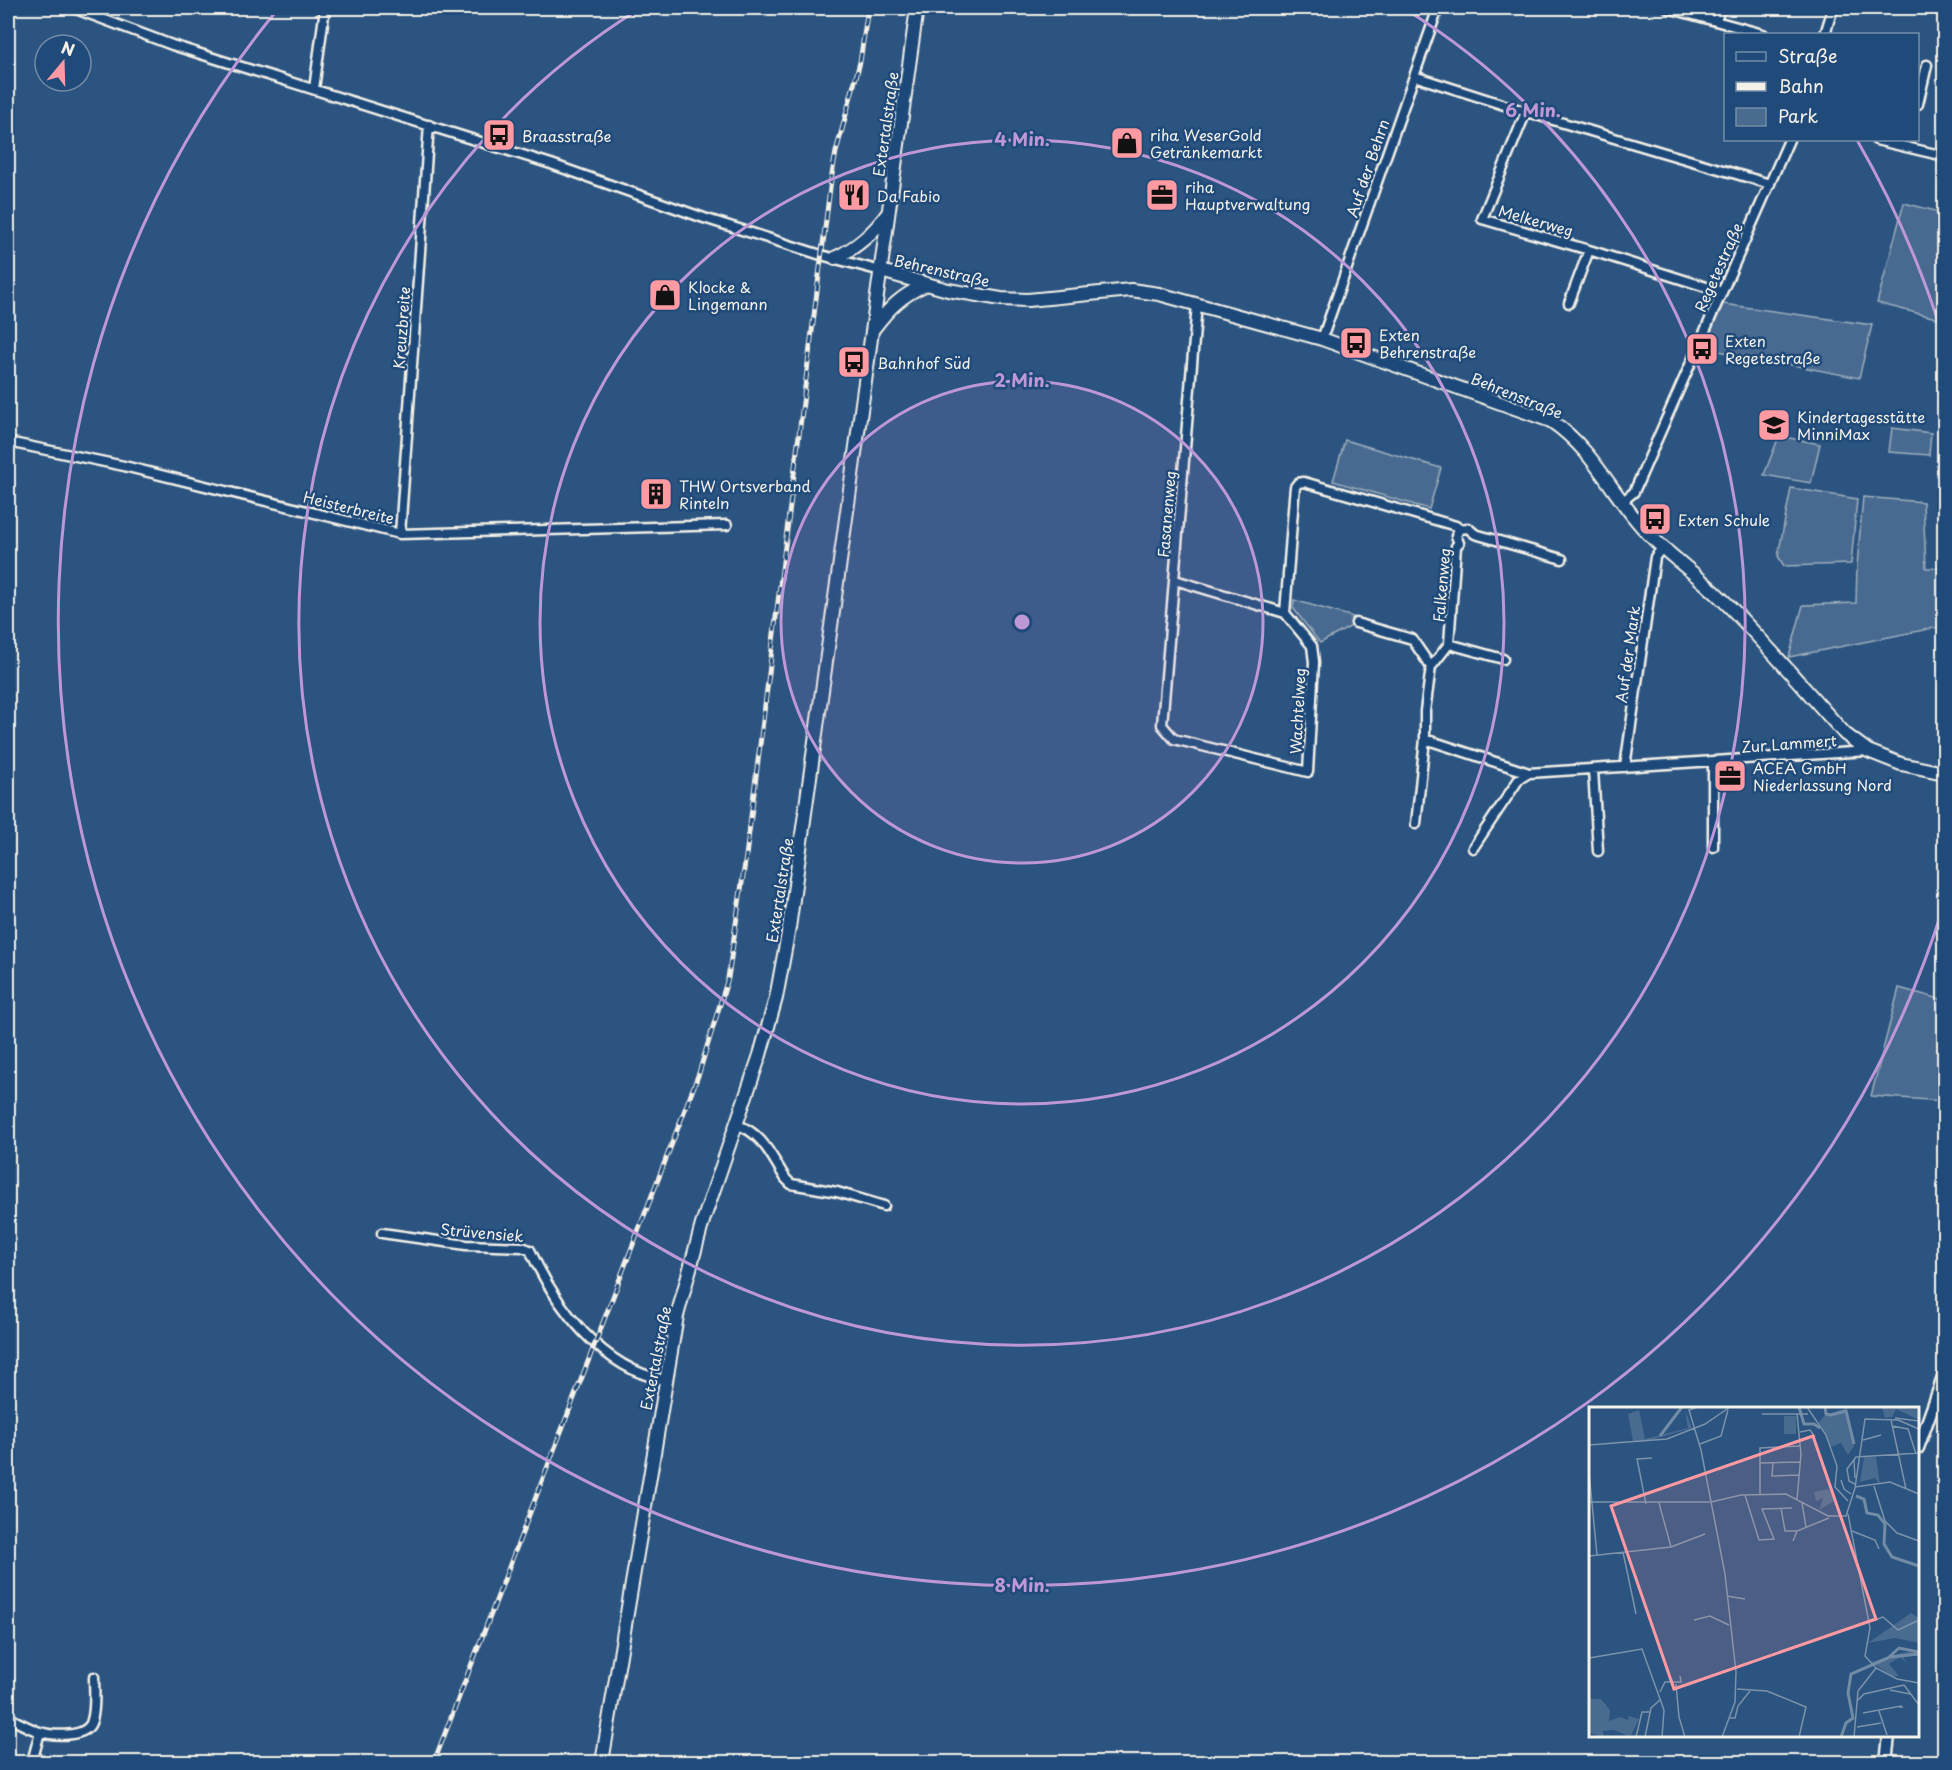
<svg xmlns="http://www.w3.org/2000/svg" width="1952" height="1770" font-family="'Playpen Sans',sans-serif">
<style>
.green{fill:#496b90;stroke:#9eaebc;stroke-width:1.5}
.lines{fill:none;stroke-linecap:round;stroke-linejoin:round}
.minor-casing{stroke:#f4f1e8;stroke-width:13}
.tertiary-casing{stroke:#f4f1e8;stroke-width:15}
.secondary-casing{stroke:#f4f1e8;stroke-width:16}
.minor{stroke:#1f4a7a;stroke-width:8}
.tertiary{stroke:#1f4a7a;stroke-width:10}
.secondary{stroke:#1f4a7a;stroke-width:12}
.rail-casing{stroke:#f4f1e8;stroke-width:5}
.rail{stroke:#1f4a7a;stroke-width:3;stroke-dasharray:9;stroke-linecap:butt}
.ring{fill:none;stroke:#be98d6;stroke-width:3}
.labels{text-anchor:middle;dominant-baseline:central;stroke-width:5;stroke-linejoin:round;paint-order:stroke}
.street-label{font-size:15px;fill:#f4f1e8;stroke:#1f4a7a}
.poi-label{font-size:15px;fill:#f4f1e8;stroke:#1f4a7a;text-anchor:start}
.inset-river{fill:none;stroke:#738ca6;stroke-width:3}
.inset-road{fill:none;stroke:#7c93aa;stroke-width:1.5}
.view{fill:#ff9aa2;fill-opacity:0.15;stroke:#ff9aa2;stroke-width:3}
.inset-edge{fill:none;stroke:#f4f1e8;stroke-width:3}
.centre{fill:#be98d6;stroke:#1f4a7a;stroke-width:3}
.ring-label{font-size:18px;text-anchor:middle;font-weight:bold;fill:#be98d6;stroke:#1f4a7a;stroke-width:5;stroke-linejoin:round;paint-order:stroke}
</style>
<rect width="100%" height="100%" fill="#2c5481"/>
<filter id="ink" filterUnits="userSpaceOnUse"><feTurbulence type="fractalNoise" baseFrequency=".0167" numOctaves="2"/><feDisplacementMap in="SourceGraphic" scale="12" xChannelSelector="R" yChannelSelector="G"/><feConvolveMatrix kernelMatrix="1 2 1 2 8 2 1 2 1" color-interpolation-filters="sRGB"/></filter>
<g filter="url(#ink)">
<path class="green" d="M1904 203 1944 213V320L1877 303Z
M1723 304 1872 325 1859 378 1703 348Z
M1892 428 1931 433 1929 455 1889 452Z
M1779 436 1820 444 1811 483 1764 475Z
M1345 440 1441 468 1429 509 1333 481Z
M1791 488 1857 499 1851 564 1784 566 1778 556Z
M1863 497 1923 502 1926 568H1944V626L1789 657 1803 605 1856 603 1857 566Z
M1294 600 1353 617 1350 627 1320 643 1293 608Z
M1899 988 1944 1000V1101L1871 1096Z"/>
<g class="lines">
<g class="minor-casing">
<path id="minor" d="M73 8 172 45 551 164 704 218 821 255 881 271
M1668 8 1763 34
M1716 21 1719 12 1717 8
M1825 34 1833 8
M1414 76 1526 112 1770 184
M314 89 325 8
M1918 104 1927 65
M1526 112 1482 219 1589 250 1722 292
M1876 140 1944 156
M1569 303 1589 250
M1197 304 1162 725 1174 739 1308 772 1314 662 1312 646 1285 613 1294 497 1295 487 1298 483 1304 482 1456 526 1459 529 1468 528 1475 534 1562 559
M1322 339 1438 8
M8 442 124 466 400 534 727 525
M1623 501 1634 492 1789 140
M1459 529 1456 536 1459 543 1456 546 1449 644 1431 667 1425 711V739L1529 773
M400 534 429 125
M1175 580 1285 613
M1356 623 1412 639 1431 667
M1449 644 1503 659
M1713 761V847
M1625 767 1655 557 1663 547
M1593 770 1598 851
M1416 824 1425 739
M1473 848 1519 779 1529 773 1868 751
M737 1125C762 1132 772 1158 786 1179L791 1184 837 1192 884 1206
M382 1233 466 1245 522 1247 530 1250C555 1305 601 1369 665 1380
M8 1717C17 1722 27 1727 37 1731 51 1736 88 1739 92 1720 96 1707 94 1691 94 1677
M32 1762 40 1732"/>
</g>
<g class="tertiary-casing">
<path id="tertiary" d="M1918 1448 1944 1375
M1886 1762 1889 1736"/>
</g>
<g class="secondary-casing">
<path id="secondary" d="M835 258C857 247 873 234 888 213
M881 271 948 290 1001 299 1028 300 1131 290 1159 294 1322 339 1551 421C1590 447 1608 486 1637 521 1662 552 1697 573 1725 602 1767 644 1805 690 1845 734L1868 751 1901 764 1944 773
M874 328C889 308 902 295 925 285
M602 1762 677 1316 703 1221 760 1055 776 998 789 928 917 8"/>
</g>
<use href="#minor" class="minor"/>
<use href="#tertiary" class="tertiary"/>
<use href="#secondary" class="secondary"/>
<g class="rail-casing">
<path id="rail" d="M434 1762 699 1073 728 978 746 856 831 180 836 152 860 62 868 8"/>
</g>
<use href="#rail" class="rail"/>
</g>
</g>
<circle cx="1022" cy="622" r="241" fill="#be98d6" fill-opacity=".12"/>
<g class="ring">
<circle cx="1022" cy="622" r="241"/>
<circle cx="1022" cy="622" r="482"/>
<path d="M1405 9A723 723 0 1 1 639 9"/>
<path d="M1944 904A964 964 0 1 1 278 9M1857 140A964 964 0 0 1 1944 340"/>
</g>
<defs>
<g id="bus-square" transform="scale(1.725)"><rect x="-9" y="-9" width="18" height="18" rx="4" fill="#ff9aa2" stroke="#1f4a7a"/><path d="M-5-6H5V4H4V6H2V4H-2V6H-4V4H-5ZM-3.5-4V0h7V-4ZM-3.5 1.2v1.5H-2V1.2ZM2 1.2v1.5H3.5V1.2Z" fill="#111"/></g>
<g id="shop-square" transform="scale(1.725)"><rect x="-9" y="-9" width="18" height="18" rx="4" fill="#ff9aa2" stroke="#1f4a7a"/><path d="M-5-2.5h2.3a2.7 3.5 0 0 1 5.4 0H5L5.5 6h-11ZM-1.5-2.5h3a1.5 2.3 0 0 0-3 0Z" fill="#111"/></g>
<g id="restaurant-square" transform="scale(1.725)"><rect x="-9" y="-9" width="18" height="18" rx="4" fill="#ff9aa2" stroke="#1f4a7a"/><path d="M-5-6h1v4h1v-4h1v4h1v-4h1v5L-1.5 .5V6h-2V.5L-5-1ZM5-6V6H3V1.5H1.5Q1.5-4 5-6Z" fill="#111"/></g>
<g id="office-square" transform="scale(1.725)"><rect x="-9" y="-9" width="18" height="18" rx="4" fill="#ff9aa2" stroke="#1f4a7a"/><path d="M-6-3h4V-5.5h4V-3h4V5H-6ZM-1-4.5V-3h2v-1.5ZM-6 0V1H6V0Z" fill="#111"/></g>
<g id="school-square" transform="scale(1.725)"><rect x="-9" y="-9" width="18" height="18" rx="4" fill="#ff9aa2" stroke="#1f4a7a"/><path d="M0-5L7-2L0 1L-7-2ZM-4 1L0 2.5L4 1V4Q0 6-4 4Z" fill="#111"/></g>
<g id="building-square" transform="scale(1.725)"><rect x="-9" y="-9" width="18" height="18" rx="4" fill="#ff9aa2" stroke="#1f4a7a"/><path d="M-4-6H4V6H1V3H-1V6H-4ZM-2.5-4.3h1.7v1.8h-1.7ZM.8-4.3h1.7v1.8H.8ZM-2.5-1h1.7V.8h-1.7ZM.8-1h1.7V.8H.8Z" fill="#111"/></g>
</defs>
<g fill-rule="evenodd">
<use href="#bus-square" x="499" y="135"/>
<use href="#shop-square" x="1127" y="143"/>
<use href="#restaurant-square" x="854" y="195"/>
<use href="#office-square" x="1162" y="195"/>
<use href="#shop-square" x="665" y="295"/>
<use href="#bus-square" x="1356" y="343"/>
<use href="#bus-square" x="1702" y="349"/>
<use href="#bus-square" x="854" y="362"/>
<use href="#school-square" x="1774" y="425"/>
<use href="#building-square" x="656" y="494"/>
<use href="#bus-square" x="1655" y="519"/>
<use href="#office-square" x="1730" y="776"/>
</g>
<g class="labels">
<g class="street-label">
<text transform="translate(885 124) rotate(-82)">Extertalstraße</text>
<text transform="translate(1367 168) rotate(-71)">Auf der Behrn</text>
<text transform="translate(1536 220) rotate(16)">Melkerweg</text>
<text transform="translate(1718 267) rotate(-66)">Regetestraße</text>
<text transform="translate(942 270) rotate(13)">Behrenstraße</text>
<text transform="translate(401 328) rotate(-86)">Kreuzbreite</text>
<text transform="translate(1517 395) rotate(22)">Behrenstraße</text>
<text transform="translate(349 507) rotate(14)">Heisterbreite</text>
<text transform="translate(1166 514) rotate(-85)">Fasanenweg</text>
<text transform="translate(1441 585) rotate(-85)">Falkenweg</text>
<text transform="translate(1627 654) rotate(-82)">Auf der Mark</text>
<text transform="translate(1297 711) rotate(-87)">Wachtelweg</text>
<text transform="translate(1789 743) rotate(-4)">Zur Lammert</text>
<text transform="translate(779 890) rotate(-81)">Extertalstraße</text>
<text transform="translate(482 1232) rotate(5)">Strüvensiek</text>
<text transform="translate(655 1358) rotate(-79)">Extertalstraße</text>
</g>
<g class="poi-label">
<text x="1150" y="134">riha WeserGold<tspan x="1150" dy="17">Getränkemarkt</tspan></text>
<text x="522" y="135">Braasstraße</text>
<text x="1185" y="186">riha<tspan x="1185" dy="17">Hauptverwaltung</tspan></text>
<text x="877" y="195">Da Fabio</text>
<text x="688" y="286">Klocke &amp;<tspan x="688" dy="17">Lingemann</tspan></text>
<text x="1379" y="334">Exten<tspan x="1379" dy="17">Behrenstraße</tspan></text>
<text x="1725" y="340">Exten<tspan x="1725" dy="17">Regetestraße</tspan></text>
<text x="877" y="362">Bahnhof Süd</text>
<text x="1797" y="416">Kindertagesstätte<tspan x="1797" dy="17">MinniMax</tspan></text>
<text x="679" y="485">THW Ortsverband<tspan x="679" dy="17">Rinteln</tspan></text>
<text x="1678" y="519">Exten Schule</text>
<text x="1753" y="767">ACEA GmbH<tspan x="1753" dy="17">Niederlassung Nord</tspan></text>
</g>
</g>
<g transform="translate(1589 1407)">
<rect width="330" height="330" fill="#2c5481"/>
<path d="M293 0H330V13L307 2 303 10 296 11ZM258 1 265 39 259 48 252 36 242 40 230 15 236 8ZM50 3 56 32 99 21 96 4 103 21 58 34 2 36 44 34 39 7ZM195 9H207V27H195ZM275 50H287L291 78 286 71 271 75ZM239 82 247 93 230 103 234 91 227 94 225 85ZM322 206 330 211V236L306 231 279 236ZM312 246 324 244 330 248H313L318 256 311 250 300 257 310 269H303L282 255ZM0 292H12L21 303 20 314 31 310 39 313 40 309 50 312 41 330 25 323 14 324 15 330 0 326Z" fill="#496b90"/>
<path class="inset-river" d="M210 0 215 17H225L231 21M236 0 237 7 242 8 257 4 265 37M71 29 93 0M267 89 275 92 278 106 289 108 296 117 295 137 303 150 330 159M301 250 330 247M252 330 257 316 264 311 259 286 262 267 299 251 310 241 330 245"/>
<path class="inset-road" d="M109 0 100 3 112 43 136 167 147 265 146 295 133 330M218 0 237 28 248 59 246 80 259 94M173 7H219M306 11 330 14M302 13 317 82M303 19 319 22 327 47M211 25 221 23 226 30M274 33 292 28M111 37 132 29 139 3M0 38 78 32 116 17 141 0M0 49V0M265 53 266 71M171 56 211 55M184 56 183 69 210 68M0 65 8 148M252 73 255 82 262 87M266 77 260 74 258 62 267 50 330 46M285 79 296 114 308 126 330 134M266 80 301 75 330 87M171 87V41L212 39M156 88 170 133 185 132 173 102 203 101M208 93 212 47 208 7M0 95H121M122 95 152 88 197 87 239 109H257L266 81 276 12 309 13 330 22M70 96 82 140M213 96 217 120M57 97 48 52 63 51M192 101 196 124H208M259 107 281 221 276 249 287 261 308 272 330 276M263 124 286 133 290 142M204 134 208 124 240 111M34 145 47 207M0 149 82 140 116 127M138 189 156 192M105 213 121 209 140 218M280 215 294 210 309 223 330 213M0 251 53 242 75 303 73 330M87 277 90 310 96 330M315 278 330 298M148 282 178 284 217 300 210 330M301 283 321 287M71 285 76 275H92L91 269M269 293 275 287 315 278M290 304 298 328M274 306 312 299 313 300H310M141 311H146L149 299 161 284M268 320 292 316M47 330 53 305H61M56 330 62 301 72 292M265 330 269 284 287 261"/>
<path class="view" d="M224 29 287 212 85 282 22 99Z"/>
<rect width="330" height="330" class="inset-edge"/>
</g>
<circle cx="1022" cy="622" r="9" class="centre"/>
<g class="ring-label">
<text x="1533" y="117">6 Min.</text>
<text x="1022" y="146">4 Min.</text>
<text x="1022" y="387">2 Min.</text>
<text x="1022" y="1592">8 Min.</text>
</g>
<rect width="1952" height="1770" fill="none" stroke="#1f4a7a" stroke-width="30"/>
<rect x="15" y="15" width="1922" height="1740" fill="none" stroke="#f4f1e8" stroke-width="2" filter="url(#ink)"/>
<rect x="1724" y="33" width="195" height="108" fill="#1f4a7a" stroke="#748da6" stroke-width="1.5"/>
<rect x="1736" y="52" width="30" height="9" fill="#1f4a7a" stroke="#748da6" stroke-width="1.5"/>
<text x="1778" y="63" font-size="18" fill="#f4f1e8">Straße</text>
<rect x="1736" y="82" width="30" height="9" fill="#f4f1e8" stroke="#748da6" stroke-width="1.5"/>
<text x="1778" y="93" font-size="18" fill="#f4f1e8">Bahn</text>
<rect x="1736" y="108" width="30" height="18" fill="#496b90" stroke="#748da6" stroke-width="1.5"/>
<text x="1778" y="123" font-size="18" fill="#f4f1e8">Park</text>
<g transform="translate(63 63) rotate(19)"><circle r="28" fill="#1f4a7a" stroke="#748da6" stroke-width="1.5"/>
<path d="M0-4.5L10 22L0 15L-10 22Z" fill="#ff9aa2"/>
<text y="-9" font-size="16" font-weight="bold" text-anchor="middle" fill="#f4f1e8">N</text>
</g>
</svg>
